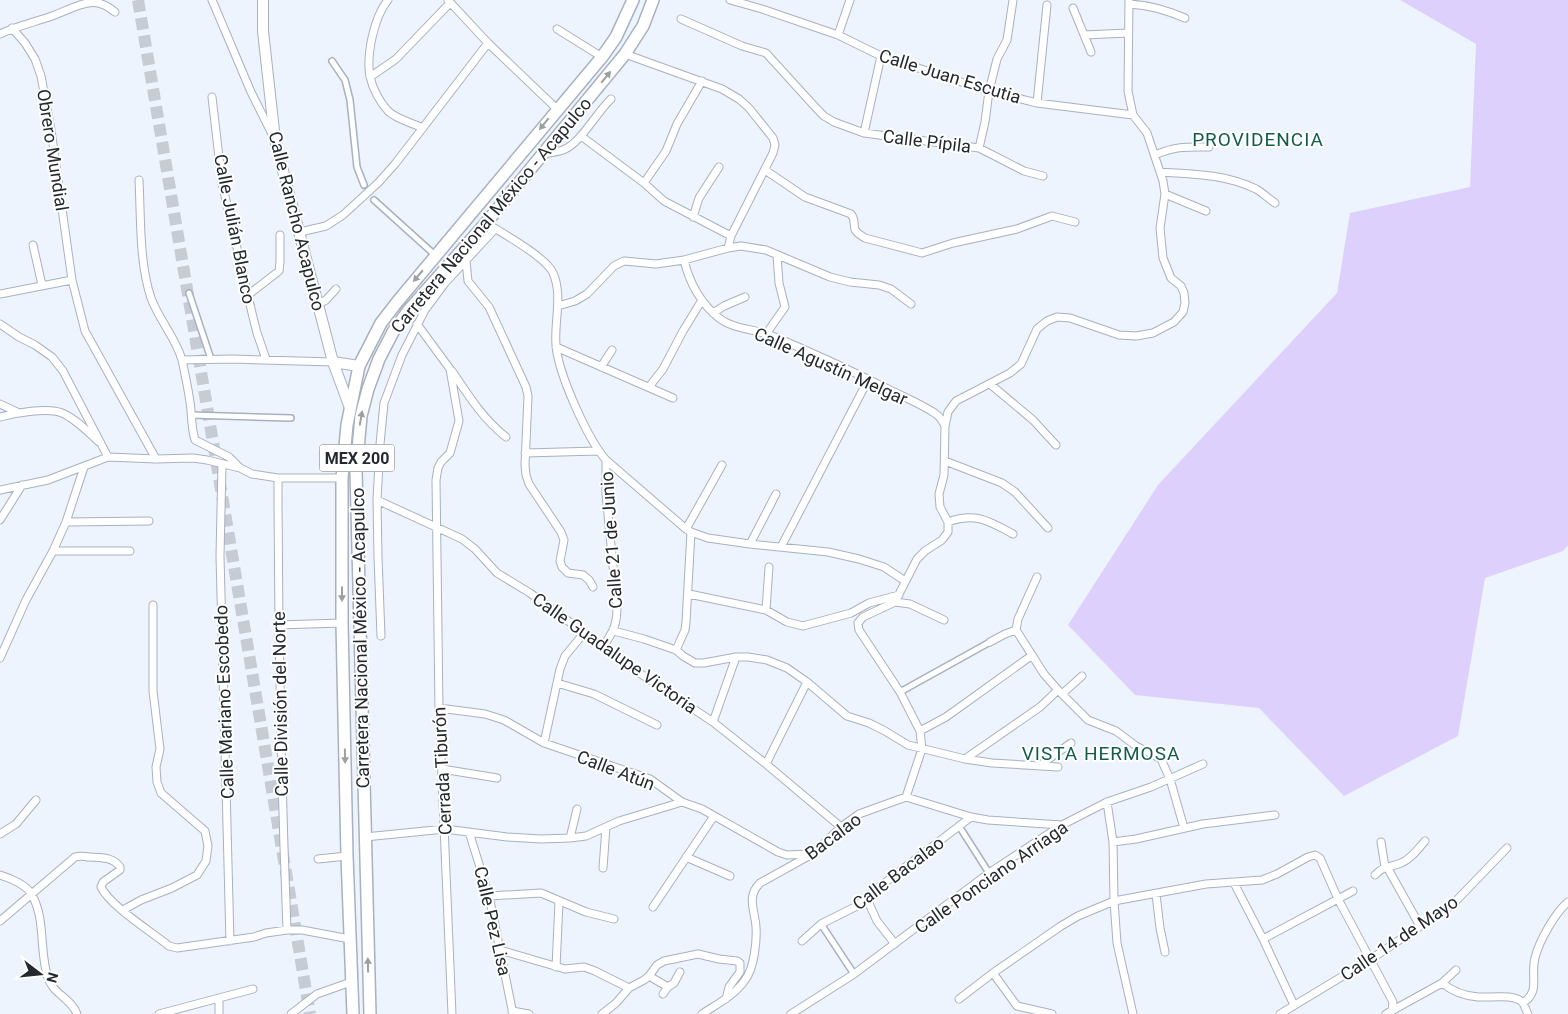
<svg xmlns="http://www.w3.org/2000/svg" width="1568" height="1014" font-family="Roboto,sans-serif">
<style>
.green{fill:#ddd0fd}
.lines{fill:none;stroke-linecap:round;stroke-linejoin:round}
.pedestrian-tunnel{stroke:#c6cbd4;stroke-width:5;stroke-dasharray:5 2.5;stroke-linecap:butt}
.motorway-tunnel{stroke:#c6cbd4;stroke-width:12;stroke-dasharray:12 6;stroke-linecap:butt}
.pedestrian-casing{stroke:#a8b1c0;stroke-width:8}
.minor-casing{stroke:#a8b1c0;stroke-width:9}
.secondary-casing{stroke:#a8b1c0;stroke-width:12}
.primary-casing{stroke:#a8b1c0;stroke-width:14}
.pedestrian{stroke:#fff;stroke-width:5}
.minor{stroke:#fff;stroke-width:7}
.secondary{stroke:#fff;stroke-width:10}
.primary{stroke:#fff;stroke-width:11}
.oneway{fill:#9d9fa1}
.labels{text-anchor:middle;dominant-baseline:central;stroke-width:4;stroke-linejoin:round;paint-order:stroke}
.shield{fill:#fff;stroke:#66696d;stroke-width:1}
.shield-label{font-size:16px;font-weight:bold;fill:#25292f}
.street-label{font-size:18px;fill:#25292f;stroke:#fff}
.neighbourhood-label{font-size:19px;letter-spacing:1px;fill:#135d46;stroke:#fff}
</style>
<rect width="100%" height="100%" fill="#eef4fd"/>
<path class="green" d="M1400 0H1568V545L1563 551 1485 578 1458 736 1344 796 1259 708 1135 695 1068 625 1158 485 1337 293 1350 213 1470 187 1476 44Z"/>
<g class="lines">
<path class="pedestrian-tunnel" d="M364 185 374 200"/>
<path class="motorway-tunnel" d="M138 0 310 1014"/>
<g class="pedestrian-casing">
<path id="pedestrian" d="M332 61 345 80 350 100 357 167 364 185
M374 200 435 255
M189 293 211 359
M191 415 291 418
M900 692 990 642
M959 826 989 873
M821 924 854 974"/>
</g>
<g class="minor-casing">
<path id="minor" d="M212 0 251 92 273 136
M388 0C374 17 366 55 370 77 373 89 380 102 388 111 396 119 412 123 423 128
M448 0 488 43 557 109
M730 0 762 9 838 35 881 56 989 91 1037 103 1133 115 1147 133 1163 181 1165 194 1160 228 1163 258 1171 278 1181 286 1184 293 1185 303 1183 312 1174 322 1153 333 1136 336 1119 335 1070 318 1057 317 1047 321 1037 329 1021 364 1010 373 956 401 948 412 945 426 944 475 939 494 940 507 948 522V532L942 540 925 551 917 559 895 602 863 617 858 623 859 630 900 692 920 731 922 749 906 797
M1129 0 1128 91 1133 115
M1129 4C1150 5 1165 10 1185 18
M1073 8 1091 52
M681 19 742 46 766 53 817 109 824 116 834 122 864 133 979 148 1024 171 1043 176
M12 28 25 43 35 59 41 76 51 130 72 280 85 331 156 459
M557 29 602 57
M0 34C17 26 35 22 52 16 64 12 85 0 98 3 104 4 110 8 115 12
M838 35 850 0
M1084 35 1128 33
M625 54 722 89 739 99 749 108 773 138 775 145 773 153 731 236 728 248
M370 77 396 59 450 3
M212 97 222 183 252 313 257 333 266 359
M1037 103 1047 5
M864 133 881 56
M581 136 644 183 664 201 731 236
M979 148 985 122 989 91 997 59 1007 40 1013 0
M544 154C550 153 557 152 563 150 581 143 596 113 611 99
M1155 155C1176 146 1186 147 1209 147
M765 170 805 197 851 214C859 225 847 228 865 238L922 253 953 243 1017 229 1052 216 1075 222
M1160 172C1193 174 1226 174 1256 189 1263 193 1269 199 1275 203
M139 180C141 218 139 262 151 298 159 320 176 338 182 360 185 374 188 388 190 402 192 414 191 427 195 440L229 457 240 468
M644 183 666 151 677 124 702 81
M1165 194 1206 211
M693 217 699 198 719 167
M486 223C502 233 546 257 553 273 563 295 554 322 556 345 558 373 587 438 606 460L686 529 691 532 708 538 750 544 828 552 859 559 884 567 905 581
M300 232 326 226 343 215 378 183 395 164 488 43
M33 245 42 285
M684 260C689 282 701 304 719 318 733 329 754 329 770 335 811 352 852 371 892 391 906 398 923 405 936 414 940 417 943 422 945 426
M466 261 468 281 489 307 526 387 528 396 525 465 526 475 529 484 561 532 564 540 560 561 562 567 568 573 583 575 589 580 593 587
M0 294 72 280
M248 295 279 271 280 262V235
M318 304 326 300 336 289
M558 306 575 301 587 294 614 266 624 261 656 264 684 260 728 248 741 246 766 250 830 277 850 282 879 285 891 289 911 304
M713 313 724 306 745 297
M0 324 19 337 35 345 52 357 63 371 108 457
M417 324 450 369 459 421 450 453 441 462 438 468 436 480 439 708 452 1014
M766 334 785 307 779 283 777 256
M556 347 673 398
M182 360 232 359 333 362
M601 367 612 350
M452 371C468 395 483 419 506 437
M990 384 1033 420 1056 445
M649 387 663 369 683 331 702 300
M0 404 17 412
M0 417C15 413 48 407 62 413 76 419 88 432 99 442
M525 453 598 451
M945 461 1002 483 1015 492 1048 528
M222 464 220 556 230 941
M278 478C278 628 281 779 287 930
M0 490 48 480 108 457 156 459 193 458 207 460 240 468 252 474 278 478H342
M377 500 462 539 475 549 497 573 530 593 635 670 713 722 766 764 841 827
M0 520 22 485
M66 522 149 521
M948 522C976 512 989 521 1013 534
M686 529 722 465
M750 544 776 494
M781 547 868 380
M53 551H130
M1037 577 1018 619 1016 630 1044 674 1058 690 1088 720 1116 731 1136 746 1161 759 1170 779 1184 828
M689 594 766 610 787 622 803 626 851 613 869 603 899 595
M895 602 910 604 944 620
M766 610 769 567
M278 625 342 623
M614 631 644 639 676 650 683 656 695 663H704L736 657H748L767 660 787 668 807 682 847 716 869 723 885 731 908 745 965 759 992 763 1058 767
M381 636 378 557 377 500 380 444 384 403 402 355 425 310 445 283 495 229
M990 642 1005 634 1016 630
M603 647C613 632 617 625 617 607L606 494V460
M676 650 685 630 686 622 691 532
M0 658 26 600 53 551 66 522 84 467
M557 683 594 694 657 725
M1062 694 1082 676
M439 708 485 714 504 720 544 743 650 779 682 802 702 809 778 852 787 855 808 854
M713 722 736 657
M920 731 946 717 1031 656
M544 743 560 669 565 656 584 633
M965 759 1040 707 1058 690
M766 764 807 682
M1039 766 1071 743
M442 769 497 778
M1107 802 1113 842 1114 901 1117 943 1133 1014
M469 832 489 896 513 1014
M0 834 16 824 36 800
M365 837 445 829 507 837 541 839 570 838 586 836 619 821 682 802
M570 838 577 809
M1113 842 1136 839 1203 824 1275 815
M1381 842 1385 867
M686 857 730 876
M318 859 347 856
M1387 867 1420 926
M603 868 606 827
M0 875C10 878 27 885 32 895 46 920 39 952 48 978 53 994 72 999 77 1014
M1375 875C1384 865 1390 868 1401 863 1411 859 1418 849 1425 841
M1234 883 1263 939 1294 1005
M1156 894 1160 928 1165 952
M489 896 541 893 586 912 614 919
M866 897 877 921 895 944
M653 907 714 816
M123 910 141 900 172 888 197 875 206 861 208 846 205 831 161 793 157 782 156 767 160 749 153 691V605
M0 921 75 857C81 855 84 857 90 857 102 858 113 857 120 867V870L103 882 101 887C110 906 152 932 169 946L177 948 254 937 266 933 287 930H302L350 939
M1263 939 1353 891
M802 941 821 924 857 906 866 897 971 817
M500 950 565 969 584 967 595 971 629 988
M556 967 559 902
M993 973 1017 1006 1052 1014
M649 976 668 987
M1442 983C1452 991 1465 996 1478 997 1490 998 1515 993 1523 1003 1525 1006 1526 1011 1528 1014
M663 994 668 987 674 983 680 972
M959 999 993 973 1061 926 1078 916 1114 901 1206 884 1262 880 1277 874 1308 857 1315 855 1320 858 1338 899 1393 1002 1392 1011
M1523 1003C1541 991 1530 976 1535 958 1539 941 1555 913 1568 902
M512 1011 529 1014
M159 1014 253 989
M219 1014V998
M291 1014 317 994 351 982
M602 1014 616 1003 629 988 644 980 649 976 657 965 664 961 698 954 719 959 737 961 740 963V972L729 987 726 999
M702 1014C717 1004 735 995 745 980 754 969 757 941 756 927 755 910 746 897 760 883L814 853 841 827 859 814 906 797 971 817 988 820 1062 825
M791 1014 854 974 989 873 1062 825 1107 802 1151 787 1203 764
M1280 1014 1371 959 1452 905 1507 848
M1386 1014 1442 983 1456 970"/>
</g>
<g class="secondary-casing">
<path id="secondary" d="M263 0V31L275 140 333 362 350 408
M333 362 359 366"/>
</g>
<g class="primary-casing">
<path id="primary" d="M353 1014 347 856 342 623V478L347 425 359 366 381 323 398 301 602 57 616 37 633 0
M370 1014 356 471 361 416 368 389 379 359 393 332 408 311 486 223 625 54 643 26 653 0"/>
</g>
<use href="#pedestrian" class="pedestrian"/>
<use href="#minor" class="minor"/>
<use href="#secondary" class="secondary"/>
<use href="#primary" class="primary"/>
</g>
<defs><path id="oneway-solid" d="M-6-.8H1V-3.2L6.5 0L1 3.2V.8H-6Z" transform="scale(1.25)"/></defs>
<g class="oneway">
<use href="#oneway-solid" transform="translate(606 77) rotate(-50)"/>
<use href="#oneway-solid" transform="translate(544 124) rotate(129)"/>
<use href="#oneway-solid" transform="translate(418 276) rotate(130)"/>
<use href="#oneway-solid" transform="translate(361 418) rotate(-80)"/>
<use href="#oneway-solid" transform="translate(342 594) rotate(90)"/>
<use href="#oneway-solid" transform="translate(345 756) rotate(89)"/>
<use href="#oneway-solid" transform="translate(368 965) rotate(-91)"/>
</g>
<g class="labels">
<rect class="shield" x="319.5" y="444.5" width="75" height="27" rx="4"/>
<g class="shield-label">
<text x="357" y="458">MEX 200</text>
</g>
<g class="street-label">
<text transform="translate(950 76) rotate(17)">Calle Juan Escutia</text>
<text transform="translate(927 141) rotate(7)">Calle Pípila</text>
<text transform="translate(53 150) rotate(81)">Obrero Mundial</text>
<text transform="translate(491 215) rotate(-50)">Carretera Nacional México - Acapulco</text>
<text transform="translate(297 221) rotate(76)">Calle Rancho Acapulco</text>
<text transform="translate(235 229) rotate(79)">Calle Julián Blanco</text>
<text transform="translate(831 366) rotate(24)">Calle Agustín Melgar</text>
<text transform="translate(611 540) rotate(-94)">Calle 21 de Junio</text>
<text transform="translate(360 638) rotate(-91)">Carretera Nacional México - Acapulco</text>
<text transform="translate(615 653) rotate(35)">Calle Guadalupe Victoria</text>
<text transform="translate(224 702) rotate(-92)">Calle Mariano Escobedo</text>
<text transform="translate(280 704) rotate(-91)">Calle División del Norte</text>
<text transform="translate(616 770) rotate(21)">Calle Atún</text>
<text transform="translate(442 771) rotate(-93)">Cerrada Tiburón</text>
<text transform="translate(833 836) rotate(-37)">Bacalao</text>
<text transform="translate(898 873) rotate(-37)">Calle Bacalao</text>
<text transform="translate(991 877) rotate(-35)">Calle Ponciano Arriaga</text>
<text transform="translate(493 921) rotate(77)">Calle Pez Lisa</text>
<text transform="translate(1399 938) rotate(-34)">Calle 14 de Mayo</text>
</g>
<g class="neighbourhood-label">
<text x="1258" y="139">PROVIDENCIA</text>
<text x="1101" y="753">VISTA HERMOSA</text>
</g>
</g>
<g transform="translate(40 974) rotate(106)" stroke="#ffffff" stroke-width="4" paint-order="stroke">
<path d="M0-4L9 19L0 12L-9 19Z" fill="#25292f"/>
<text y="-8" font-size="14" font-weight="bold" text-anchor="middle" fill="#25292f">N</text>
</g>
</svg>
